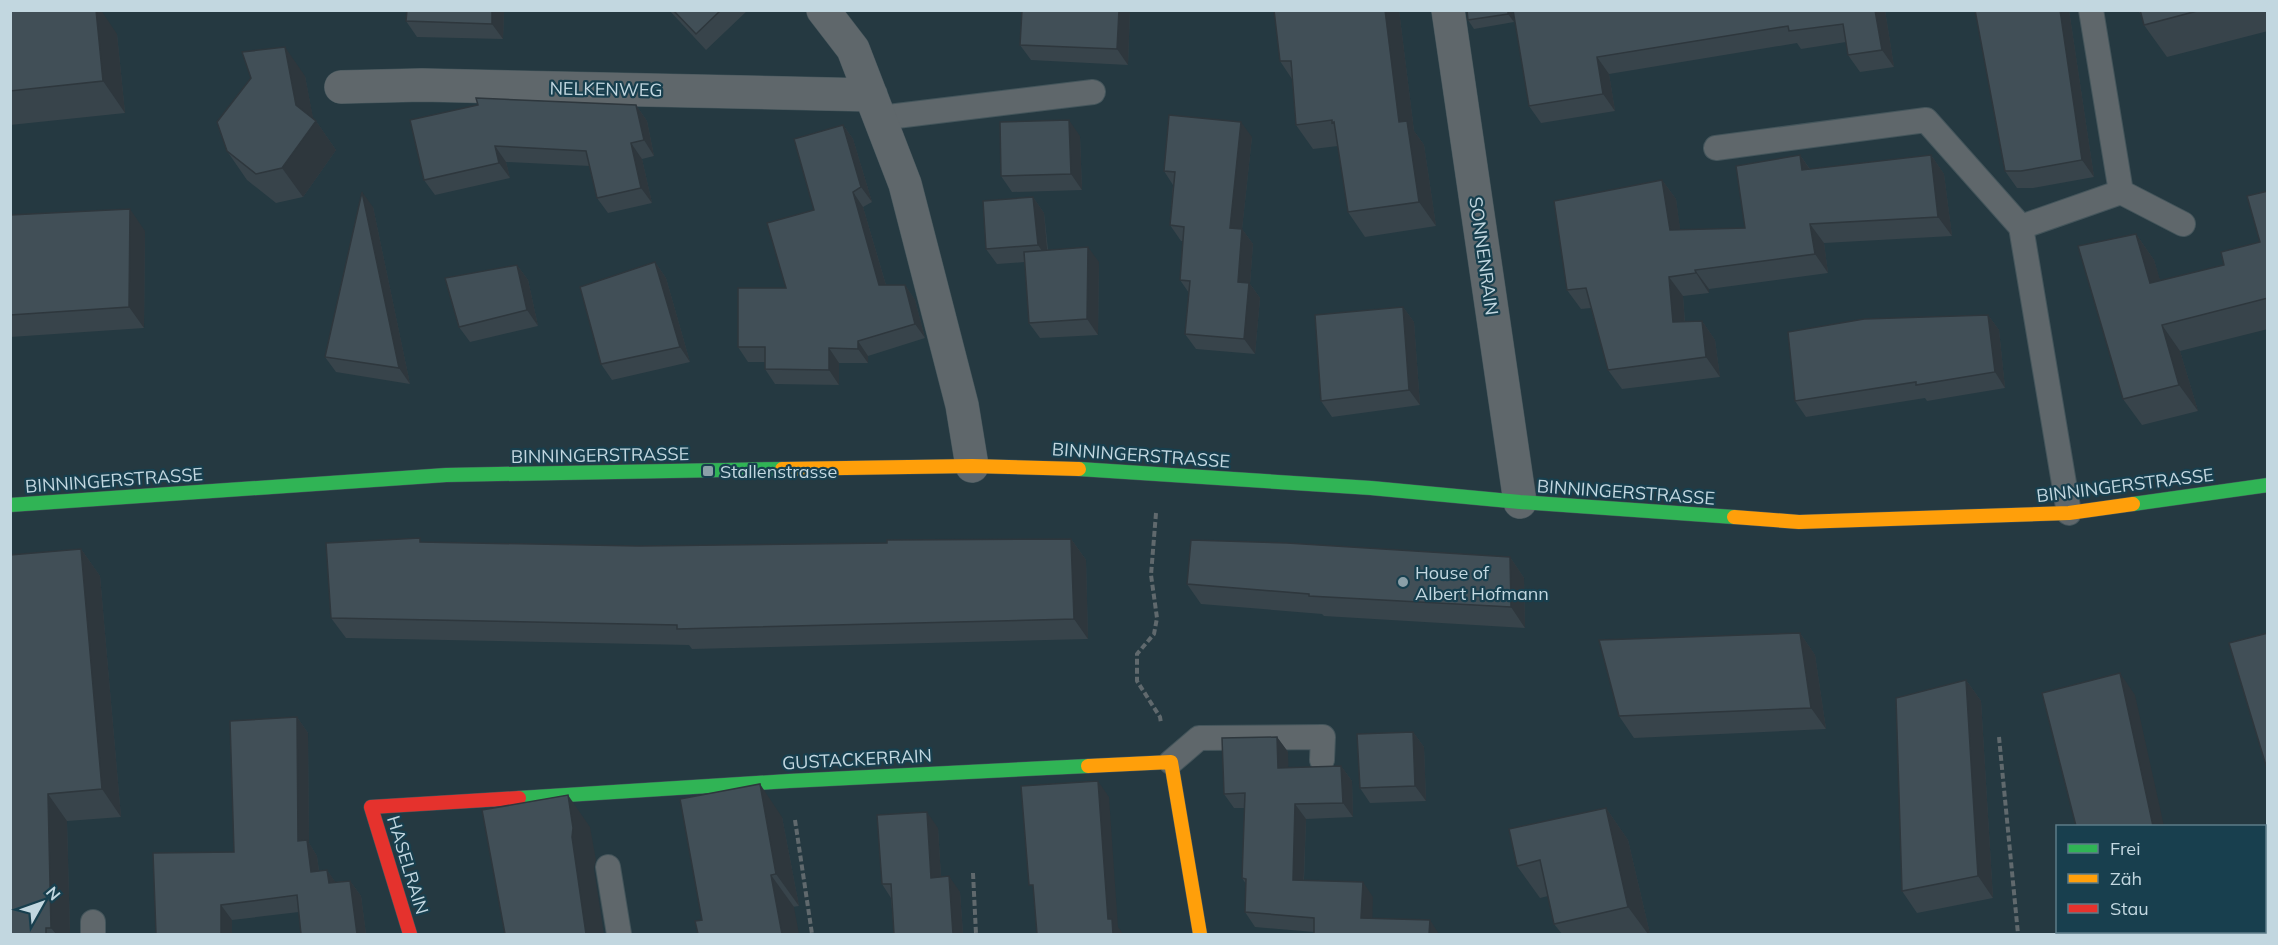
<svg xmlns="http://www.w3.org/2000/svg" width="2278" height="945" font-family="Mulish,sans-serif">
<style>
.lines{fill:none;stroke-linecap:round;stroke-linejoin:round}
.lane-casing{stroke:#44555b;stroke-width:26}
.street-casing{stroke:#44555b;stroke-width:34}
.fast-casing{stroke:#44555b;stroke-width:15}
.slow-casing{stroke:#44555b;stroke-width:15}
.jam-casing{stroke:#44555b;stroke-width:15}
.path{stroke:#60696d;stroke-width:4;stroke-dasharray:6 3;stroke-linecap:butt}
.lane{stroke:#5f676b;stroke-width:24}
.street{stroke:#5f676b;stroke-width:33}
.fast{stroke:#30b455;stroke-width:14}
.slow{stroke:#ff9f0a;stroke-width:14}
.jam{stroke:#e5322d;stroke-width:14}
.wall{fill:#38444b}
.shaded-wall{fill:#2e373d}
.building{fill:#414f57;stroke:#2e373d;stroke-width:1.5}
.poi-dot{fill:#8ba0a8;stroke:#183f4e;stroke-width:2}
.labels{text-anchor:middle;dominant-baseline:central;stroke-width:4.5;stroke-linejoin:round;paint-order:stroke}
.street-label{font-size:18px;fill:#c2d7e0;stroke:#183f4e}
.poi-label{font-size:18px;fill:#c2d7e0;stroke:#183f4e;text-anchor:start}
</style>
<rect width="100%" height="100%" fill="#253941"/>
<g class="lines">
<g class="lane-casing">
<path id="lane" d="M2091 10 2121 192
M880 118 1093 92
M1716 148 1926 120 2021 227
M2069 513 2021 227 2121 192 2183 224
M1171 762 1199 738 1323 737 1322 760
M608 867 619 934
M93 922V934"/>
</g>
<g class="street-casing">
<path id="street" d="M823 10 853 49 905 184 962 405 972 466
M1448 10 1520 502
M341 87 422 85 871 95
M2264 894 2268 893
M2118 934 2129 932"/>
</g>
<g class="fast-casing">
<path id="fast" d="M1079 469 1371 488 1520 502 1734 517
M2133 504 2268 485
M10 505 446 475 782 469
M519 798 789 781 1088 766"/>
</g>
<g class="slow-casing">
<path id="slow" d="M782 469 972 466 1079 469
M1734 517 1799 522 2069 513 2133 504
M1088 766 1171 762 1200 934"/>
</g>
<g class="jam-casing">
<path id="jam" d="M410 934 371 807 519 798"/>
</g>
<path class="path" d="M1156 513 1151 575 1157 618 1154 634 1137 654V681L1160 717 1161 723
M1999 737 2018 934
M795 820 812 934
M973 873 976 934"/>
<use href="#lane" class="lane"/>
<use href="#street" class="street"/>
<use href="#fast" class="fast"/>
<use href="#slow" class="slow"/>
<use href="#jam" class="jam"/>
</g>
<path class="wall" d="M10 10 117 34 125 113 10 125Z
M407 10H504L503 39 417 37 406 21Z
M669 10H748L706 50Z
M1022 10H1130L1128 65 1031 60 1020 45Z
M1274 10H1399L1414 131 1424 145 1436 226 1365 237 1348 212 1338 146 1313 149 1296 125 1292 79 1280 61Z
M1512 10 1514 22 1474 29 1468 20Z
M1513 10H1885L1894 67 1860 72 1848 55 1846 42 1801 49 1797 43 1609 74 1615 111 1541 123 1529 106Z
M1975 10H2069L2094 177 2033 188H2017L2005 171Z
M2138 10H2268V31L2167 57 2144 25 2142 17Z
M305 76 313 119 316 121 336 150 303 197 276 203 247 180 227 151Z
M636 105 647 121 654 156 642 159 652 203 608 213 597 198 590 166 506 162 510 178 435 195 424 180 410 120Z
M843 125 853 139 872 202 863 207 886 285H905L915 300 925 338 868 356V363H839V385L775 384 765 369V362H748L738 347 786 288 814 210Z
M1080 136 1082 190 1012 192 1001 176Z
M1252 137 1242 229 1253 244 1250 284 1260 298 1255 354 1196 349 1185 334 1189 293 1180 280 1183 241H1181L1170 225 1173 185 1164 171Z
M1800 155 1810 169 1931 155 1944 174 1952 236 1824 243 1828 273 1709 289V293L1683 296 1685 322 1702 321 1715 340 1720 377 1622 389 1608 370 1591 308 1581 309 1567 290 1662 180 1676 199 1680 230 1745 228Z
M2268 191V329L2180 351 2198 411 2142 425 2123 399 2136 234 2154 260 2160 281 2224 265 2260 242Z
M1033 197 1044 213 1048 250 1099 262 1098 335 1040 338 1029 323 1025 262 997 264 986 249Z
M373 207 410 384 336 372 325 357Z
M10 215 145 231 144 328 10 337Z
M655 262 666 278 690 362 612 380 601 364Z
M517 265 528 280 538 326 470 342 459 327Z
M1403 307 1414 322 1420 405 1332 417 1321 401Z
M1988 315 1999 330 2005 388 1927 401 1925 398 1806 417 1795 401Z
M1071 539 1086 560 1088 639 692 649 689 645 346 638 331 618 423 542 639 546 887 543Z
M81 549 100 576 121 817 67 821 70 934H10Z
M1510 557 1524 578 1525 628 1324 616 1322 614 1201 604 1187 584Z
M1800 633 1815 655 1826 729 1634 738 1619 716Z
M1966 680 1981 701 1993 898 1917 913 1902 891Z
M297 717 308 733 309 843 317 856 319 871 327 870 335 882 350 881 361 896 366 934H301L299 912 232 920V934H156L234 852Z
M1413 732 1424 747 1426 801 1370 803 1360 788Z
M1277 737 1288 752V768L1341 766 1352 781 1353 817 1306 819 1304 880 1373 897 1314 932 1255 927 1245 912 1246 884 1242 878 1245 808H1234L1224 794Z
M1606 808 1628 840 1650 934H1562L1554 924 1548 896 1540 898 1517 866Z
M782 817 799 906 702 920Z
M938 828 941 877 960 892 963 934H894L891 898 882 884Z"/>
<path class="shaded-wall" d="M96 10H101L117 34 125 113 103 81Z
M492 10H504L503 39 492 24Z
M1119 10H1130L1128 65 1117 49Z
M1385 10H1399L1414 131 1424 145 1436 226 1419 202 1399 122Z
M1508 10H1512L1514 22 1508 14Z
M1875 10H1885L1894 67 1882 50Z
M2060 10H2069L2094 177 2082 160Z
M285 47 305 76 314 123 316 121 336 150 303 197 282 168 296 105Z
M1597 57 1609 74 1615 111 1603 94Z
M636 105 647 121 654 156 644 140Z
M1069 120 1080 136 1082 190 1071 174Z
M1241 122 1252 137 1242 229 1253 244 1250 284 1260 298 1255 354 1244 339 1238 282 1230 228Z
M843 125 853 139 872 202 861 187Z
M631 143 642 159 652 203 641 188Z
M495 146 506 162 510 178 499 163Z
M1800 155 1813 174 1802 170Z
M1931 155 1944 174 1952 236 1938 217Z
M1662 180 1676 199 1683 250 1670 230Z
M362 192 373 207 410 384 399 368Z
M853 192 863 207 890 299 879 285Z
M1033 197 1044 213 1048 260 1038 245Z
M130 209 145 231 144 328 129 307Z
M1810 224 1824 243 1828 273 1815 254Z
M2136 234 2154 260 2169 310 2150 283Z
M1088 247 1099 262 1098 335 1087 319Z
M655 262 666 278 690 362 680 347Z
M517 265 528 280 538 326 527 310Z
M1695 270 1709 289V293L1696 273Z
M1669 277 1683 296 1686 341 1673 322Z
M905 285 915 300 925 338 915 324Z
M1403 307 1414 322 1420 405 1409 390Z
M1988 315 1999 330 2005 388 1995 372Z
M1702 321 1715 340 1720 377 1706 357Z
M2162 325 2180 351 2198 411 2179 385Z
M858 341 868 356V363L858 349Z
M829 348 839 363V385L829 370Z
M1071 539 1086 560 1088 639 1074 619Z
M81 549 100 576 121 817 102 789Z
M1510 557 1524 578 1525 628 1511 607Z
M1800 633 1815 655 1826 729 1811 708Z
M2120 673 2135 695 2164 826H2153Z
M1966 680 1981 701 1993 898 1978 876Z
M297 717 308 733 309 843 317 856 321 887 311 872 298 841Z
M1413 732 1424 747 1426 801 1415 786Z
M1277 737 1288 752 1289 783 1278 768Z
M1341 766 1352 781 1353 817 1343 803Z
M1098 781 1109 797 1118 927 1123 934H1113L1108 919Z
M760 784 782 817 799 906 776 874Z
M48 794 67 821 70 934H56L51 928Z
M568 795 590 827 596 860 594 869 604 934H586L572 837Z
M1295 804 1306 819 1303 894 1293 880Z
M1606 808 1628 840 1650 934H1648L1628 907Z
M927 812 938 828 942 893 931 878Z
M327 870 338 886 329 883Z
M771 875 794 907 799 934H782Z
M949 876 960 892 963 934H953Z
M350 881 361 896 366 934H357Z
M1363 882 1373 897 1372 933 1361 918Z
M221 905 232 920V934H221Z
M1430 920 1439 934H1429Z"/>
<path class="building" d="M10 10H96L103 81 10 91Z
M407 10H492V24L406 21Z
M673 10H721L696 34Z
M1022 10H1119L1117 49 1020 45Z
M1274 10H1385L1399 122 1407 121 1419 202 1348 212 1334 122 1332 123V120L1296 125 1291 61H1280Z
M1467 10H1508V14L1468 20Z
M1513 10H1875L1882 50 1848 55 1843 24 1789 31 1788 26 1597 57 1603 94 1529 106Z
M1975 10H2060L2082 160 2021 171H2005Z
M2140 10H2201L2144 25Z
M285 47 296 105 316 121 282 168 256 174 227 151 217 122 251 78 242 52Z
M476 98 636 105 644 140 631 143 641 188 597 198 586 151 495 146 499 163 424 180 410 120 478 105Z
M1169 115 1241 122 1230 228 1242 229 1238 282 1249 283 1244 339 1185 334 1190 281 1180 280 1184 227 1170 225 1175 172 1164 171Z
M1069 120 1071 174 1001 176 1000 122Z
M843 125 861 187 853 192 879 285H905L915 324 858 341V349L829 348V370L765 369V347H738V288H786L767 223 814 210 794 139Z
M1800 155 1802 170 1931 155 1938 217 1810 224 1815 254 1695 270 1696 273 1669 277 1673 322 1702 321 1706 357 1608 370 1586 288 1567 290 1554 201 1662 180 1670 230 1745 228 1736 166Z
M2268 191V298L2162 325 2179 385 2123 399 2078 246 2136 234 2150 283 2224 265 2221 252 2260 242 2247 196Z
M362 192 386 306 399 368 325 357Z
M1033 197 1038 245 986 249 983 201Z
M130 209 129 307 10 315V215Z
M1088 247 1087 319 1029 323 1024 252Z
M655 262 680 347 601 364 580 287Z
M517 265 527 310 459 327 445 278Z
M1403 307 1409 390 1321 401 1315 315Z
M1988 315 1995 372 1916 385V382L1795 401 1788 332 1864 319Z
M420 538V542L639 546 887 543V540L1071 539 1074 619 677 629V625L331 618 326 543Z
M1191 540 1287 543 1510 557 1511 607 1309 596V594L1187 584Z
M81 549 102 789 48 794 51 928H46V934H10V555Z
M1800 633 1811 708 1619 716 1599 640Z
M2268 633V772L2229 643Z
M2120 673 2153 826H2076L2042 693Z
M1966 680 1978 876 1902 891 1896 698Z
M297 717 298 841 307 840 311 872 327 870 329 883 350 881 357 934H301L297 895 221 905V934H156L153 853 234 852 230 721Z
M1413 732 1415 786 1360 788 1357 734Z
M1277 737 1278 768 1341 766 1343 803 1295 804 1293 880 1363 882 1361 918 1430 920 1429 934H1314V918L1245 912 1246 879 1242 878 1245 793 1224 794 1222 738Z
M1098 781 1108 919H1112L1113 934H1037L1033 885H1029L1021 786Z
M760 784 776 874 771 875 782 934H698L695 921 702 920 680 799Z
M568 795 573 828 572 837 586 934H505L482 810Z
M1606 808 1628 907 1554 924 1540 860 1517 866 1509 829Z
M927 812 931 878 949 876 953 934H894L891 884H882L877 815Z"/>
<g class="poi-dot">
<rect x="702" y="465" width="12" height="12" rx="3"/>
<circle cx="1403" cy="582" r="6"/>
</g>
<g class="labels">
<g class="street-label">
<text transform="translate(606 89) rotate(1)">NELKENWEG</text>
<text transform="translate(1484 256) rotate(82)">SONNENRAIN</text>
<text transform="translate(600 455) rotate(-1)">BINNINGERSTRASSE</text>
<text transform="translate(1141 455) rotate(4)">BINNINGERSTRASSE</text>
<text transform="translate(114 480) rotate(-4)">BINNINGERSTRASSE</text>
<text transform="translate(2125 485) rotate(-7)">BINNINGERSTRASSE</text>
<text transform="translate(1626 492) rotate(4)">BINNINGERSTRASSE</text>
<text transform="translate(857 759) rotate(-3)">GUSTACKERRAIN</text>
<text transform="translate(408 865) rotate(73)">HASELRAIN</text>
</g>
<g class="poi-label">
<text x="720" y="471">Stallenstrasse</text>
<text x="1415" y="572">House of<tspan x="1415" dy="21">Albert Hofmann</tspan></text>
</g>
</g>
<rect width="2278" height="945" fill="none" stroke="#c2d7e0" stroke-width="24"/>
<rect x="2056" y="825" width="210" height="108" fill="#183f4e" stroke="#5c7c88" stroke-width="1.5"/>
<rect x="2068" y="844" width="30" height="9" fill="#30b455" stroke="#5c7c88" stroke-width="1.5"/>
<text x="2110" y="855" font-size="18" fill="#c2d7e0">Frei</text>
<rect x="2068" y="874" width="30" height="9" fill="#ff9f0a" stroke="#5c7c88" stroke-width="1.5"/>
<text x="2110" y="885" font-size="18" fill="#c2d7e0">Zäh</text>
<rect x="2068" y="904" width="30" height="9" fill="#e5322d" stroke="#5c7c88" stroke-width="1.5"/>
<text x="2110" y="915" font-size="18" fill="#c2d7e0">Stau</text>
<g transform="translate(42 903) rotate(50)" stroke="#183f4e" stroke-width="4.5" paint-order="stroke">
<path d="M0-4.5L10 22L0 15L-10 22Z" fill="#c2d7e0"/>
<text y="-9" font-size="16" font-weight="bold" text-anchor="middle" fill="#c2d7e0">N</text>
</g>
</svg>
